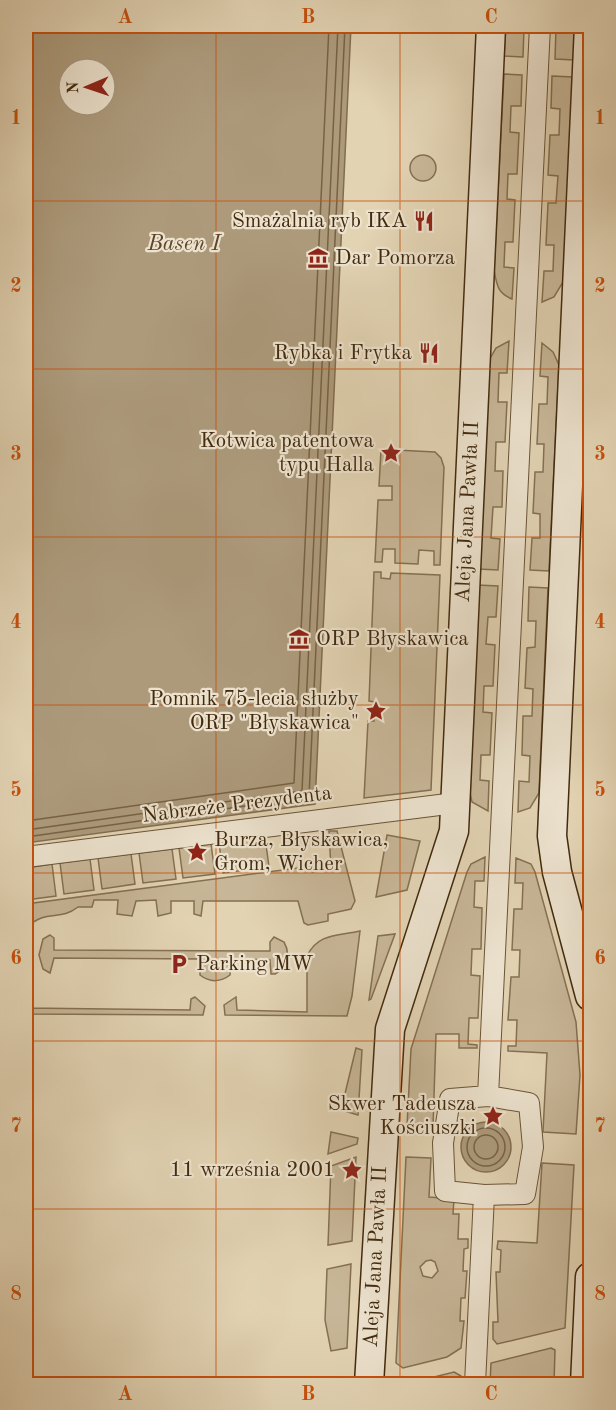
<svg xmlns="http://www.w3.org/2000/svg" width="616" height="1410" font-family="'Old Standard TT',serif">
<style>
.green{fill:#c7b697;stroke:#847052;stroke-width:1.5;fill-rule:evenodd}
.water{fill:#ac9a7b;stroke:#826d4f;stroke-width:1.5;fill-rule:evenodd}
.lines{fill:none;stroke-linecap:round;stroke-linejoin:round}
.shore{stroke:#776244;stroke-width:1.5}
.street-casing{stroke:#6a5437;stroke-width:22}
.secondary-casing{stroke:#422a0e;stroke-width:31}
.street{stroke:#ece2ce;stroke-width:20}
.secondary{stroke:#ece2ce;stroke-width:28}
.grid{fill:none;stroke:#c7500c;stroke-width:1.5;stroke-opacity:0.55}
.labels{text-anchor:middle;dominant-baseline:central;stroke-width:4.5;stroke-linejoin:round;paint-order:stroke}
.poi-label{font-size:21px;fill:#422a0e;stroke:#ece2ce;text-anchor:end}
.street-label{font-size:21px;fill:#422a0e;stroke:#ece2ce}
.water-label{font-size:22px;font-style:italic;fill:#5c4629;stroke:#ece2ce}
.neatline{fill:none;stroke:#c7500c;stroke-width:2}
.grid-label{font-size:20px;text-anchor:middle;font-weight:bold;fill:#c7500c}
</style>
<rect width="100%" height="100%" fill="#e2d3b3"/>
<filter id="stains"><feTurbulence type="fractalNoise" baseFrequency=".00333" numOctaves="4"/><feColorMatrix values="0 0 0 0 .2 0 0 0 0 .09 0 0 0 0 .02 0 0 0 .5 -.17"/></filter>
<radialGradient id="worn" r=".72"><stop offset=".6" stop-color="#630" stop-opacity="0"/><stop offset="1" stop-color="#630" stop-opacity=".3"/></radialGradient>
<path class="green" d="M506 26 524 28 523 57 504 56Z
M564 26H575L574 60 555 59 556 28 564 29Z
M504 74 522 75 521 106H511L510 132 519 133 517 174H508L507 199 515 200 513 242H505L504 267 514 268 512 299C497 293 497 285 494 270Z
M552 76 573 77 563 282 554 297 542 302 544 271H553L554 245H546L548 203H556L558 176 548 175 550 135H559L560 109 551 108Z
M410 168a13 13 0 1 1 26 0a13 13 0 1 1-26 0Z
M509 341 507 373H499L498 402H507L505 442H496L495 471H503L502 507H493L491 538 500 539 498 570 478 569 489 360 496 348Z
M542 343 553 352 559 365 549 571 530 570 532 538H540V514L533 513 535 472H543L544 444H537L539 404H547L548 377 540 376Z
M381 450H386V460L396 461V450L435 452 441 458 444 467 440 565H434V551L419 550 418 564 395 563V549H383L382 562H375L378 500H392V486H379Z
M374 572H381V578L390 579 391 573 440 575 431 790 364 798 368 721H374L375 702 369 701Z
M477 585 498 586 496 617H488L486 644 495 645 493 686H484L483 712 492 713 490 755H481L480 780 489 781 488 811 472 802 470 793Z
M529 587 548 588 539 793 530 808 518 812 519 781 529 782 530 756 522 755 523 716H532L533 689 525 688 527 648 535 647 536 621H528Z
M329 831H337L355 901 351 909 328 914V921L308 925 304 923 298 901H203L201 916 194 914V901H171V913L158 916 156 900 136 901 132 916 117 914 118 900H94L92 907H78C59 922 47 908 26 928V904L313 866V872L331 869Z
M387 835 420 841 407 890 376 897Z
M265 837 269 867 223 873 219 843Z
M211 844 215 874 183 878 179 848Z
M172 849 176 879 143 883 139 853Z
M131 854 135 884 102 889 98 858Z
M485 857 484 881H475L474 907 482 908 481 949H472L471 975 480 976 478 1018H469L468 1044 477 1045V1048H459V1034H436L433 1127 407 1126 411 1049 467 872 471 864Z
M516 858 531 864 535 872 576 1022 580 1075 576 1134 543 1132 547 1053 508 1051V1046H516L517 1020H508L511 977H519L520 950H512L514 909H522L523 883H515Z
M90 859 94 890 64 894 60 863Z
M52 864 56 896 26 900V889L33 867Z
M360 931 352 996 347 1016 225 1015 224 1005 236 997 237 1010 307 1012V956C318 933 338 936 360 931Z
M395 934 371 999 369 1000 378 936Z
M50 935 54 938V950L270 951V942L274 937 284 942C291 954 287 968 275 974H271L270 960 231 959 230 975C221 982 210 983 200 975V959L54 958 50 973 43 969 39 955 43 939Z
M195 997 205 1006 203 1015 26 1014V1001L27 1008 190 1010 191 999Z
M356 1048 362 1050 358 1115 341 1110Z
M331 1132 358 1138 357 1144 328 1154Z
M356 1157 352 1241 328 1245 331 1166Z
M406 1157 431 1158 429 1197 454 1199 453 1214H459L458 1239H468V1248L464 1249 463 1271H467L465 1298H461L460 1321H464L461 1348 447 1357 403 1368 396 1363ZM431 1260 435 1262 438 1271 432 1278 423 1276 420 1267 426 1261Z
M542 1163 574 1165 565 1328 497 1344 493 1339V1322H498L496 1272H500L501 1250 497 1249 498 1241 537 1243Z
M351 1264 347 1348 331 1351 325 1320 327 1269Z
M551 1348 555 1350 554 1384H490L491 1363Z
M454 1372 461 1376V1384H406Z"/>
<path class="water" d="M26 26H351L315 804 26 843ZM69 69H105V105H69Z
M461 1147a25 25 0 1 1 50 0a25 25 0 1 1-50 0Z"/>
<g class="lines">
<path class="shore" d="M26 821 294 783 329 26
M26 830 302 791 338 26
M26 837 309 797 345 26
M467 1147a19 19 0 1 1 38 0a19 19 0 1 1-38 0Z
M474 1147a12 12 0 1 1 24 0a12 12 0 1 1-24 0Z"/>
<g class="street-casing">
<path id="street" d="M26 857 455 803
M488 1096 540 26
M488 1096 529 1103 533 1147 525 1194 484 1195 445 1191 443 1143 450 1099Z
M475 1384 484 1195"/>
</g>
<g class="secondary-casing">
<path id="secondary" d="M589 26 552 836 557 872 590 996
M369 1384 390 1029 454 831 491 26
M585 1384 590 1277"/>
</g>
<use href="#street" class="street"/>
<use href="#secondary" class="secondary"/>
</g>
<path class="grid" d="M216 26V1384M400 26V1384M26 201H590M26 369H590M26 537H590M26 705H590M26 873H590M26 1041H590M26 1209H590"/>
<defs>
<g id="restaurant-bare" transform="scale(1.62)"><path d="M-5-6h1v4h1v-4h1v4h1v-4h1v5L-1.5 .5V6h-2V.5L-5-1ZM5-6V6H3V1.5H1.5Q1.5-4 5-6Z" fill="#8f2418" stroke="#ece2ce" stroke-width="2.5" paint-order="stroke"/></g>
<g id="museum-bare" transform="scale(1.62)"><path d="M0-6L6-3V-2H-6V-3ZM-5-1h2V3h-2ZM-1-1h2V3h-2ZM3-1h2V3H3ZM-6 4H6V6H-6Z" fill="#8f2418" stroke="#ece2ce" stroke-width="2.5" paint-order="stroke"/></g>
<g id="sight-bare" transform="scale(1.62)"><path d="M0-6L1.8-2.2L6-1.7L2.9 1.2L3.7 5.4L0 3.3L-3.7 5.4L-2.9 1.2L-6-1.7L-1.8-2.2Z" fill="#8f2418" stroke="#ece2ce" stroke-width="2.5" paint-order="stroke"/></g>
<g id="parking-bare" transform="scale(1.62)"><path d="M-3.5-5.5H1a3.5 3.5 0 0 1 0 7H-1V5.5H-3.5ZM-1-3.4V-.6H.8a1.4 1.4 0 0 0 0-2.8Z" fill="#8f2418" stroke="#ece2ce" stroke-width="2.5" paint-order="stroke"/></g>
</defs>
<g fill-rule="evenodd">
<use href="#restaurant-bare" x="424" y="221"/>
<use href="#museum-bare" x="318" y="258"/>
<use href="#restaurant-bare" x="429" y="353"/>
<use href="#sight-bare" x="391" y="453"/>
<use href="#museum-bare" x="299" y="639"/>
<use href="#sight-bare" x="376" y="711"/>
<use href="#sight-bare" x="197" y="852"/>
<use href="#parking-bare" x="179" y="964"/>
<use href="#sight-bare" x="493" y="1116"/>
<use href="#sight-bare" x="352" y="1170"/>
</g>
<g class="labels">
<g class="poi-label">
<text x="407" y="221">Smażalnia ryb IKA</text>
<text x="335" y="258" text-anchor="start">Dar Pomorza</text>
<text x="412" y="353">Rybka i Frytka</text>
<text x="374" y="441">Kotwica patentowa<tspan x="374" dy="24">typu Halla</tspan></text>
<text x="316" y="639" text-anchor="start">ORP Błyskawica</text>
<text x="359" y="699">Pomnik 75-lecia służby<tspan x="359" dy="24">ORP "Błyskawica"</tspan></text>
<text x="214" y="840" text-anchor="start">Burza, Błyskawica,<tspan x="214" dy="24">Grom, Wicher</tspan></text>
<text x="196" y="964" text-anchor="start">Parking MW</text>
<text x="476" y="1104">Skwer Tadeusza<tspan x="476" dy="24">Kościuszki</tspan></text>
<text x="335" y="1170">11 września 2001</text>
</g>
<g class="street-label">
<text transform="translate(468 512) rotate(-87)">Aleja Jana Pawła II</text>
<text transform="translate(237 805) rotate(-7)">Nabrzeże Prezydenta</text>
<text transform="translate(376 1257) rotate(-87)">Aleja Jana Pawła II</text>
</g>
<g class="water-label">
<text x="184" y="244">Basen I</text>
</g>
</g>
<rect width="616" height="1410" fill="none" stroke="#e2d3b3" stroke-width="66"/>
<g transform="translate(87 87) rotate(268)"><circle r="28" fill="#ece2ce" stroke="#a89881" stroke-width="1.5"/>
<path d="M0-4.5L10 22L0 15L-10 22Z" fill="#8f2418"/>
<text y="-9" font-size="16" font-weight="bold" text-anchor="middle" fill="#422a0e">N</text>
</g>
<rect x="33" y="33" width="550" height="1344" class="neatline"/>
<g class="grid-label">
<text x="125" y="23">A</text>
<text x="308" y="23">B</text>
<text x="491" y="23">C</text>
<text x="16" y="124">1</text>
<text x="600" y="124">1</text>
<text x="16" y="292">2</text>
<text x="600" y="292">2</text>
<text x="16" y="460">3</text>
<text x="600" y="460">3</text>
<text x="16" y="628">4</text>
<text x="600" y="628">4</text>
<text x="16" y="796">5</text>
<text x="600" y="796">5</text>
<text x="16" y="964">6</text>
<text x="600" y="964">6</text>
<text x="16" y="1132">7</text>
<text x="600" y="1132">7</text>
<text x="16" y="1300">8</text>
<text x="600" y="1300">8</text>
<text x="125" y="1400">A</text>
<text x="308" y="1400">B</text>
<text x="491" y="1400">C</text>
</g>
<rect width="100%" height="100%" filter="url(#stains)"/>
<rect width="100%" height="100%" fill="url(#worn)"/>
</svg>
